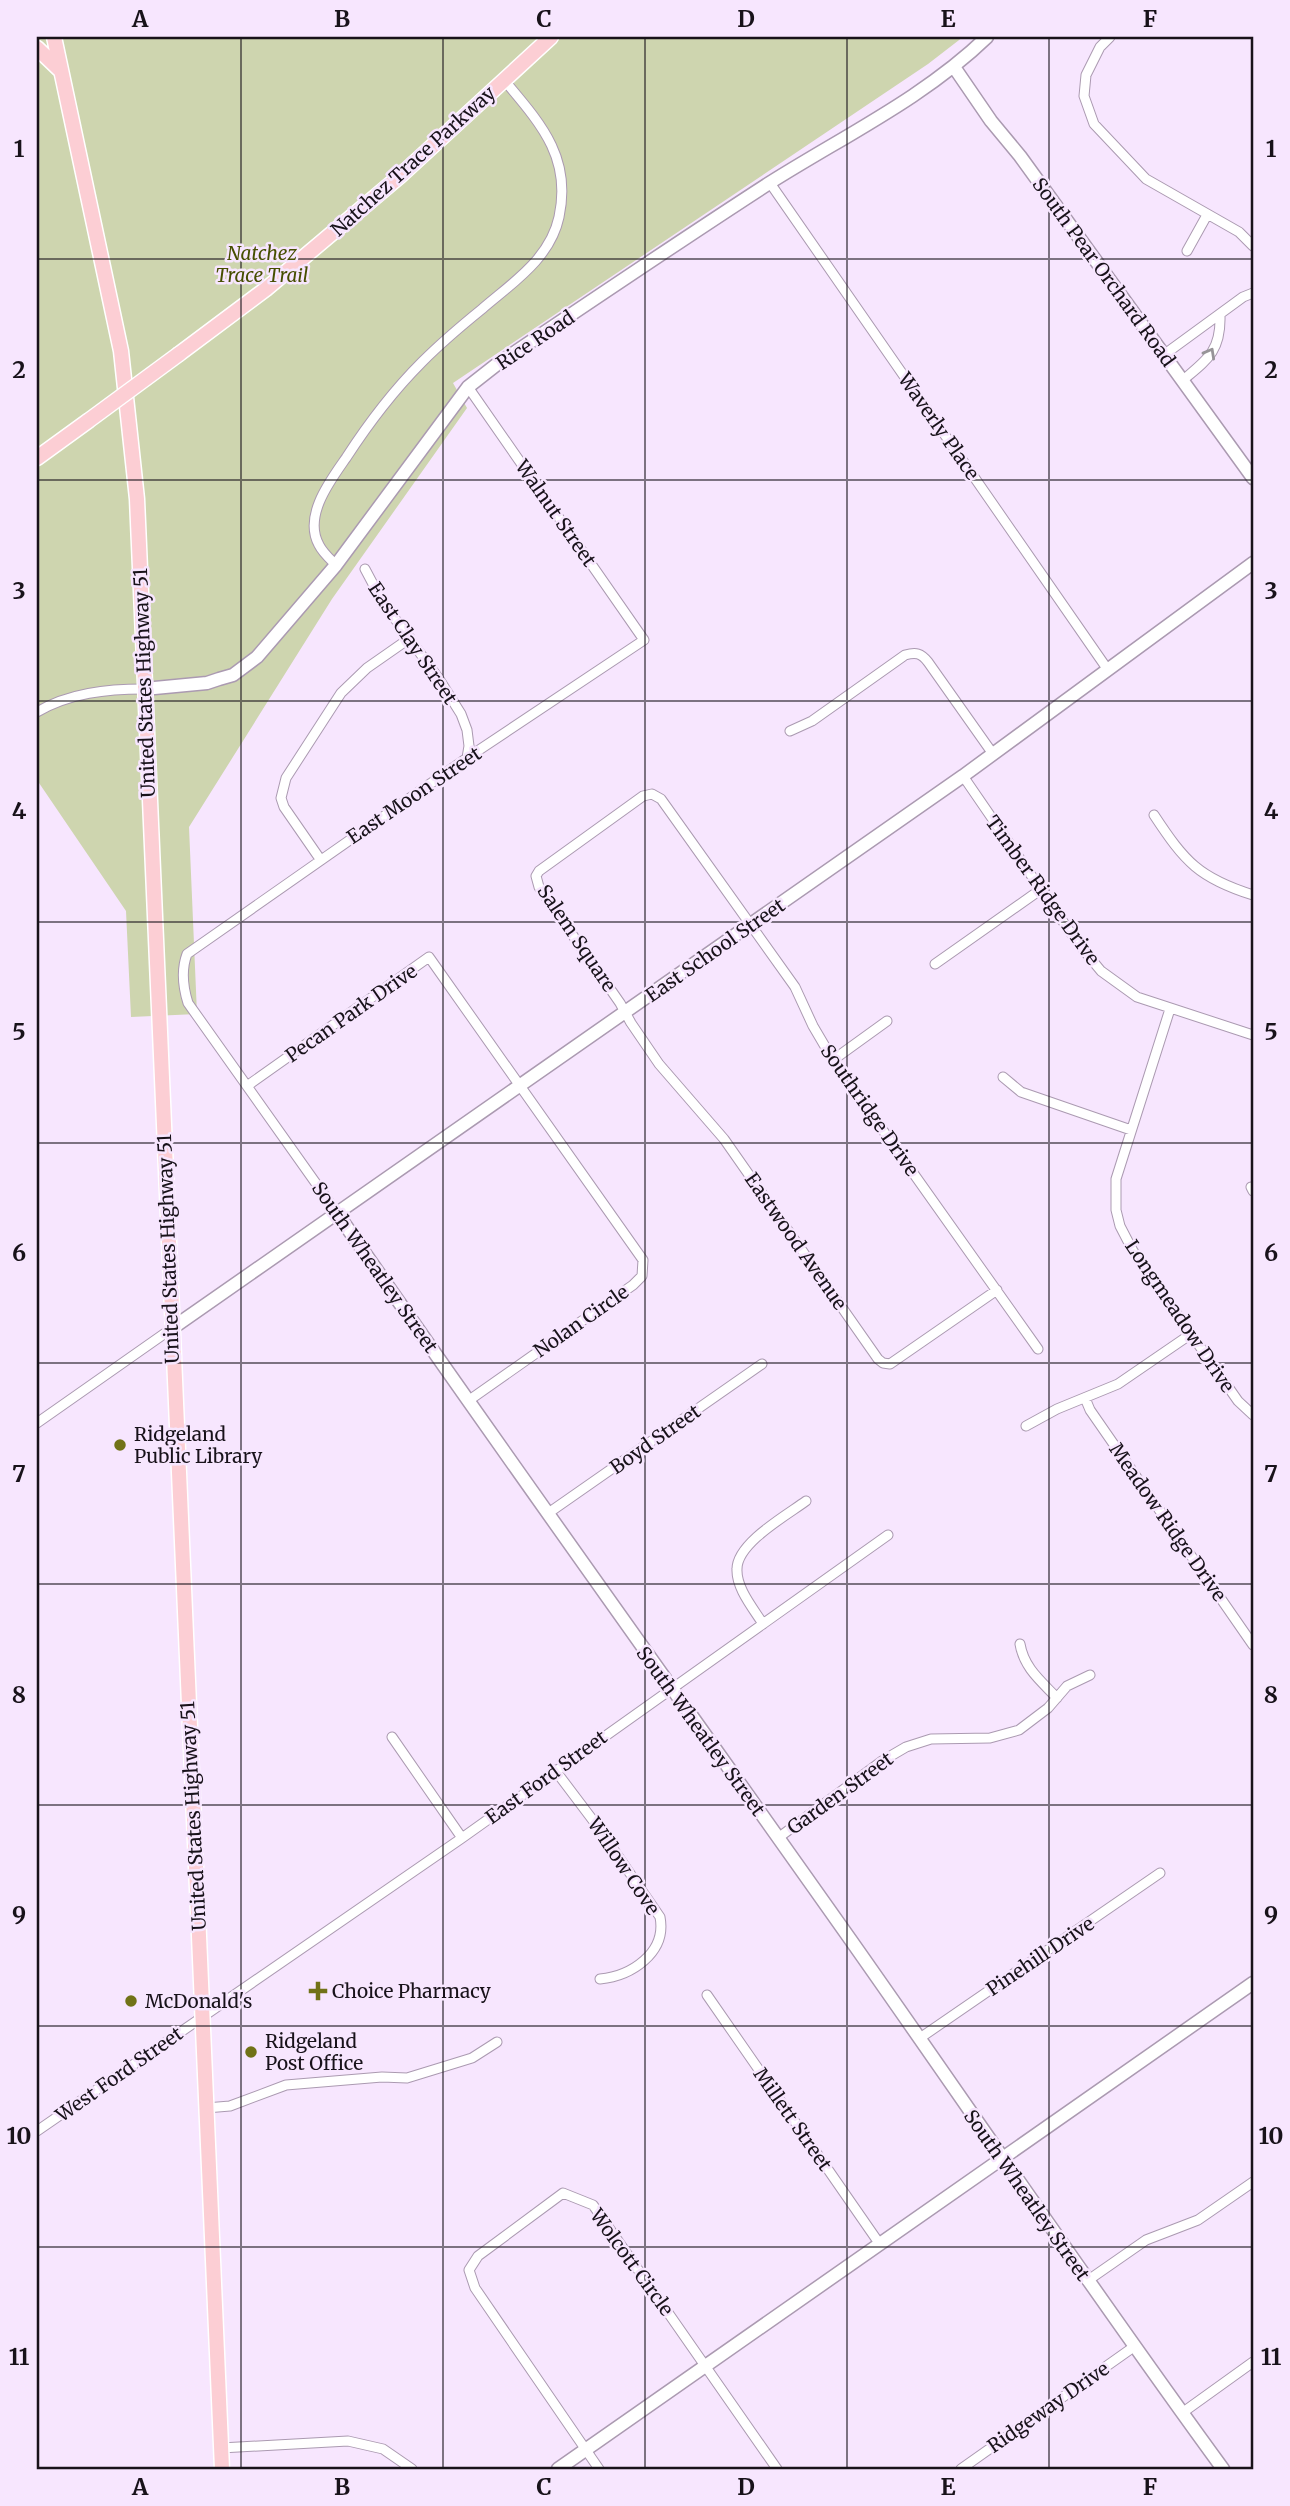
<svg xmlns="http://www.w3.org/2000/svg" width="1290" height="2506" font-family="Merriweather,serif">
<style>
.green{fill:#ced5af}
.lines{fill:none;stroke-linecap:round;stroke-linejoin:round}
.street-casing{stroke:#ab9ab1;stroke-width:11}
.secondary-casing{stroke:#ab9ab1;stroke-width:15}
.primary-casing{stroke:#fff;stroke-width:17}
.street{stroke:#fff;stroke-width:9}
.secondary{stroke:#fff;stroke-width:12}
.primary{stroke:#fcced4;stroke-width:14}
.primary-bridge-casing{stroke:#fff;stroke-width:17;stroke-linecap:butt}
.primary-bridge{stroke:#fcced4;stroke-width:14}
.oneway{stroke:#979498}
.grid{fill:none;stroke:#18121a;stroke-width:2;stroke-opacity:0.55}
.poi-dot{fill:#717217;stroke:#f7e6fe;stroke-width:2.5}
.labels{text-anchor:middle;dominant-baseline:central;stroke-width:5;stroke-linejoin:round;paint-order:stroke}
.street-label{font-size:19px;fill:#18121a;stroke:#f7e6fe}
.park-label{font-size:19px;font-style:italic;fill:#464e00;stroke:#f7e6fe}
.poi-label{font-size:19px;fill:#18121a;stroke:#f7e6fe;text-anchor:start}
.neatline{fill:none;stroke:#18121a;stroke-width:2.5}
.grid-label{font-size:23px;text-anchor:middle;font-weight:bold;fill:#18121a}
</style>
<rect width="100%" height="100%" fill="#f7e6fe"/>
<path class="green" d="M37 37H963L928 64 453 383 467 408 332 599 189 827 197 1014 131 1017 126 911 37 780Z"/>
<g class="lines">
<g class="street-casing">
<path id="street" d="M1110 37 1100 47 1086 75 1084 96 1094 124 1146 179 1239 232 1253 246
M770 183 1108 670
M1187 251 1207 215
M1165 354 1243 297 1253 293
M1183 380C1207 360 1221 351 1220 316
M336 565C330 559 323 553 319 545 303 516 330 481 346 458 368 424 393 391 422 362 441 343 461 326 482 309 512 283 550 259 559 217 572 157 540 123 504 80
M365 569 382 601 439 679 461 714 467 730 469 746 467 758
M37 712C69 693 107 689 144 689
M790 731 812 721 905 655C916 652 921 653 928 662L993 754
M963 776 1077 942 1101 971 1137 997 1253 1035
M1154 815C1185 862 1199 878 1253 895
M320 859 284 807 281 798 286 778 341 693 367 668 410 638
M935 964 1040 890
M1170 1009 1116 1179V1210L1120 1226 1133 1251 1238 1401 1253 1415
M833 1060 887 1021
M1003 1077 1021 1092 1131 1130
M247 1086 429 957 643 1260 642 1276 633 1285 468 1401
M1251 1187 1253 1191
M337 1213 188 1003C183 987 181 970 187 954L467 758 644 640 468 387
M997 1290 890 1364 883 1363 878 1359 724 1139 659 1064 631 1023 620 1003 539 887 536 876 539 871 643 796 652 794 661 799 795 987 813 1026 833 1060 1038 1349
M1085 1398 1090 1410 1253 1645
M37 1423 171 1329
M1026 1426 1057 1409 1118 1384 1191 1334
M547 1514 762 1364
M763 1624C753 1608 736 1588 737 1569 737 1543 787 1515 806 1501
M1020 1644C1024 1668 1041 1681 1057 1698
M392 1737 462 1838
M555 1770 598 1827 660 1917C667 1953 631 1976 600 1979
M778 1838 882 1761 906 1747 931 1739 990 1738 1019 1730 1048 1708 1067 1686 1090 1675
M707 1995 879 2243
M920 2038 1160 1873
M206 2108 230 2106 286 2085 382 2077 407 2078 472 2058 497 2042
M37 2131 462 1838 888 1535
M1087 2281 1146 2240 1198 2220 1253 2182
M1182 2413 1253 2362
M221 2448 348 2441 383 2449 412 2469
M599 2469 475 2288 469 2270 478 2256 563 2193 593 2205 777 2469
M961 2469 1135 2346"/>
</g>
<g class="secondary-casing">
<path id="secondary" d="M954 67 991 121 1020 156 1253 478
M144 689 207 683 219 679 233 675 257 657 336 565 468 387 496 365C587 304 678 242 771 182 844 136 925 97 987 37
M337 1213C506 1457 679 1697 850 1939 974 2115 1095 2294 1223 2469
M171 1329 963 776 1253 563
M558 2469 1253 1983"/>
</g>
<g class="primary-casing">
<path id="primary" d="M54 37 121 351 137 499 222 2469
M37 48 61 71
M179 354 266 289 400 176 551 37
M37 458 88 421"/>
</g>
<use href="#street" class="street"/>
<use href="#secondary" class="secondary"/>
<use href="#primary" class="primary"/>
<g class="primary-bridge-casing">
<path id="primary-bridge" d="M88 421 179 354"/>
</g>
<use href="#primary-bridge" class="primary-bridge"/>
</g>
<defs><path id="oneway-chevron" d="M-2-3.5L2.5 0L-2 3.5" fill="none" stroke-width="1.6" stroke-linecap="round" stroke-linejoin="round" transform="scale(1.75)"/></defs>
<use class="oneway" href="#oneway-chevron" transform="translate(1210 353) rotate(-61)"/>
<path class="grid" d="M241 37V2469M443 37V2469M645 37V2469M847 37V2469M1049 37V2469M37 259H1253M37 480H1253M37 701H1253M37 922H1253M37 1143H1253M37 1363H1253M37 1584H1253M37 1805H1253M37 2026H1253M37 2247H1253"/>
<g class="poi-dot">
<circle cx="120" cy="1445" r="7"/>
<path d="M314.5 1980.5h7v7h7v7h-7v7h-7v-7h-7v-7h7z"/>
<circle cx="131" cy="2001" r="7"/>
<circle cx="251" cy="2052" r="7"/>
</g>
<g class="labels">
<g class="street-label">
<text transform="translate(413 161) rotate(-42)">Natchez Trace Parkway</text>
<text transform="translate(1104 272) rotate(54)">South Pear Orchard Road</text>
<text transform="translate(535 340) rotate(-34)">Rice Road</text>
<text transform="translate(939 426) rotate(55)">Waverly Place</text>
<text transform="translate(556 513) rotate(55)">Walnut Street</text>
<text transform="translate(413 643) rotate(56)">East Clay Street</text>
<text transform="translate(144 683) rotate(-92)">United States Highway 51</text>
<text transform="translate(414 795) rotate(-34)">East Moon Street</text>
<text transform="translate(1043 890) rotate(54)">Timber Ridge Drive</text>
<text transform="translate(577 938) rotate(56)">Salem Square</text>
<text transform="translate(715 950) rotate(-35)">East School Street</text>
<text transform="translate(351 1013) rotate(-35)">Pecan Park Drive</text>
<text transform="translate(870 1110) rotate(55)">Southridge Drive</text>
<text transform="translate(796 1241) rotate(55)">Eastwood Avenue</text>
<text transform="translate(168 1249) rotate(-92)">United States Highway 51</text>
<text transform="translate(375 1267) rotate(55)">South Wheatley Street</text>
<text transform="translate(1180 1316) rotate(56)">Longmeadow Drive</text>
<text transform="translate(581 1321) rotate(-35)">Nolan Circle</text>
<text transform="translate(655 1439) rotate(-35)">Boyd Street</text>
<text transform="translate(1168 1522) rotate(55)">Meadow Ridge Drive</text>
<text transform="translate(701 1731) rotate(54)">South Wheatley Street</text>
<text transform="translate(546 1777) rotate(-36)">East Ford Street</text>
<text transform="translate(840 1793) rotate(-36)">Garden Street</text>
<text transform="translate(193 1816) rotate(-93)">United States Highway 51</text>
<text transform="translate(624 1866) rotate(56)">Willow Cove</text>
<text transform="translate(1040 1956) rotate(-34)">Pinehill Drive</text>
<text transform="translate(119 2074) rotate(-35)">West Ford Street</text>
<text transform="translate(793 2119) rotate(55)">Millett Street</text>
<text transform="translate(1027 2195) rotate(55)">South Wheatley Street</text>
<text transform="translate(632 2262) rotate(54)">Wolcott Circle</text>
<text transform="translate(1048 2407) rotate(-35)">Ridgeway Drive</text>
</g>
<g class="park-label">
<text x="262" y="253">Natchez<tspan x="262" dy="22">Trace Trail</tspan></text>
</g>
<g class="poi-label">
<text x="134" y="1434">Ridgeland<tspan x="134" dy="22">Public Library</tspan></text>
<text x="332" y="1991">Choice Pharmacy</text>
<text x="145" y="2001">McDonald's</text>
<text x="265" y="2041">Ridgeland<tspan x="265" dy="22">Post Office</tspan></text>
</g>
</g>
<rect width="1290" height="2506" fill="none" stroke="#f7e6fe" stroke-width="77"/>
<rect x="38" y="38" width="1214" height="2430" class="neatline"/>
<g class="grid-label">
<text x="140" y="27">A</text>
<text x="342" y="27">B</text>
<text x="544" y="27">C</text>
<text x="746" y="27">D</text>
<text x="948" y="27">E</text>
<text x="1150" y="27">F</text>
<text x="19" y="157">1</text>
<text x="1271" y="157">1</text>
<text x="19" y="378">2</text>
<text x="1271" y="378">2</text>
<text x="19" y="599">3</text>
<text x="1271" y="599">3</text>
<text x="19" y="819">4</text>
<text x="1271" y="819">4</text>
<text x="19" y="1040">5</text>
<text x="1271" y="1040">5</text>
<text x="19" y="1261">6</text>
<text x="1271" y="1261">6</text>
<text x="19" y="1482">7</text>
<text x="1271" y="1482">7</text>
<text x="19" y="1703">8</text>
<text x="1271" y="1703">8</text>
<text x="19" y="1923">9</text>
<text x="1271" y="1923">9</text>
<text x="19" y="2144">10</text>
<text x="1271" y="2144">10</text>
<text x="19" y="2365">11</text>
<text x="1271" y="2365">11</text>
<text x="140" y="2495">A</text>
<text x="342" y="2495">B</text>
<text x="544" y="2495">C</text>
<text x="746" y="2495">D</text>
<text x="948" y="2495">E</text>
<text x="1150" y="2495">F</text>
</g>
</svg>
